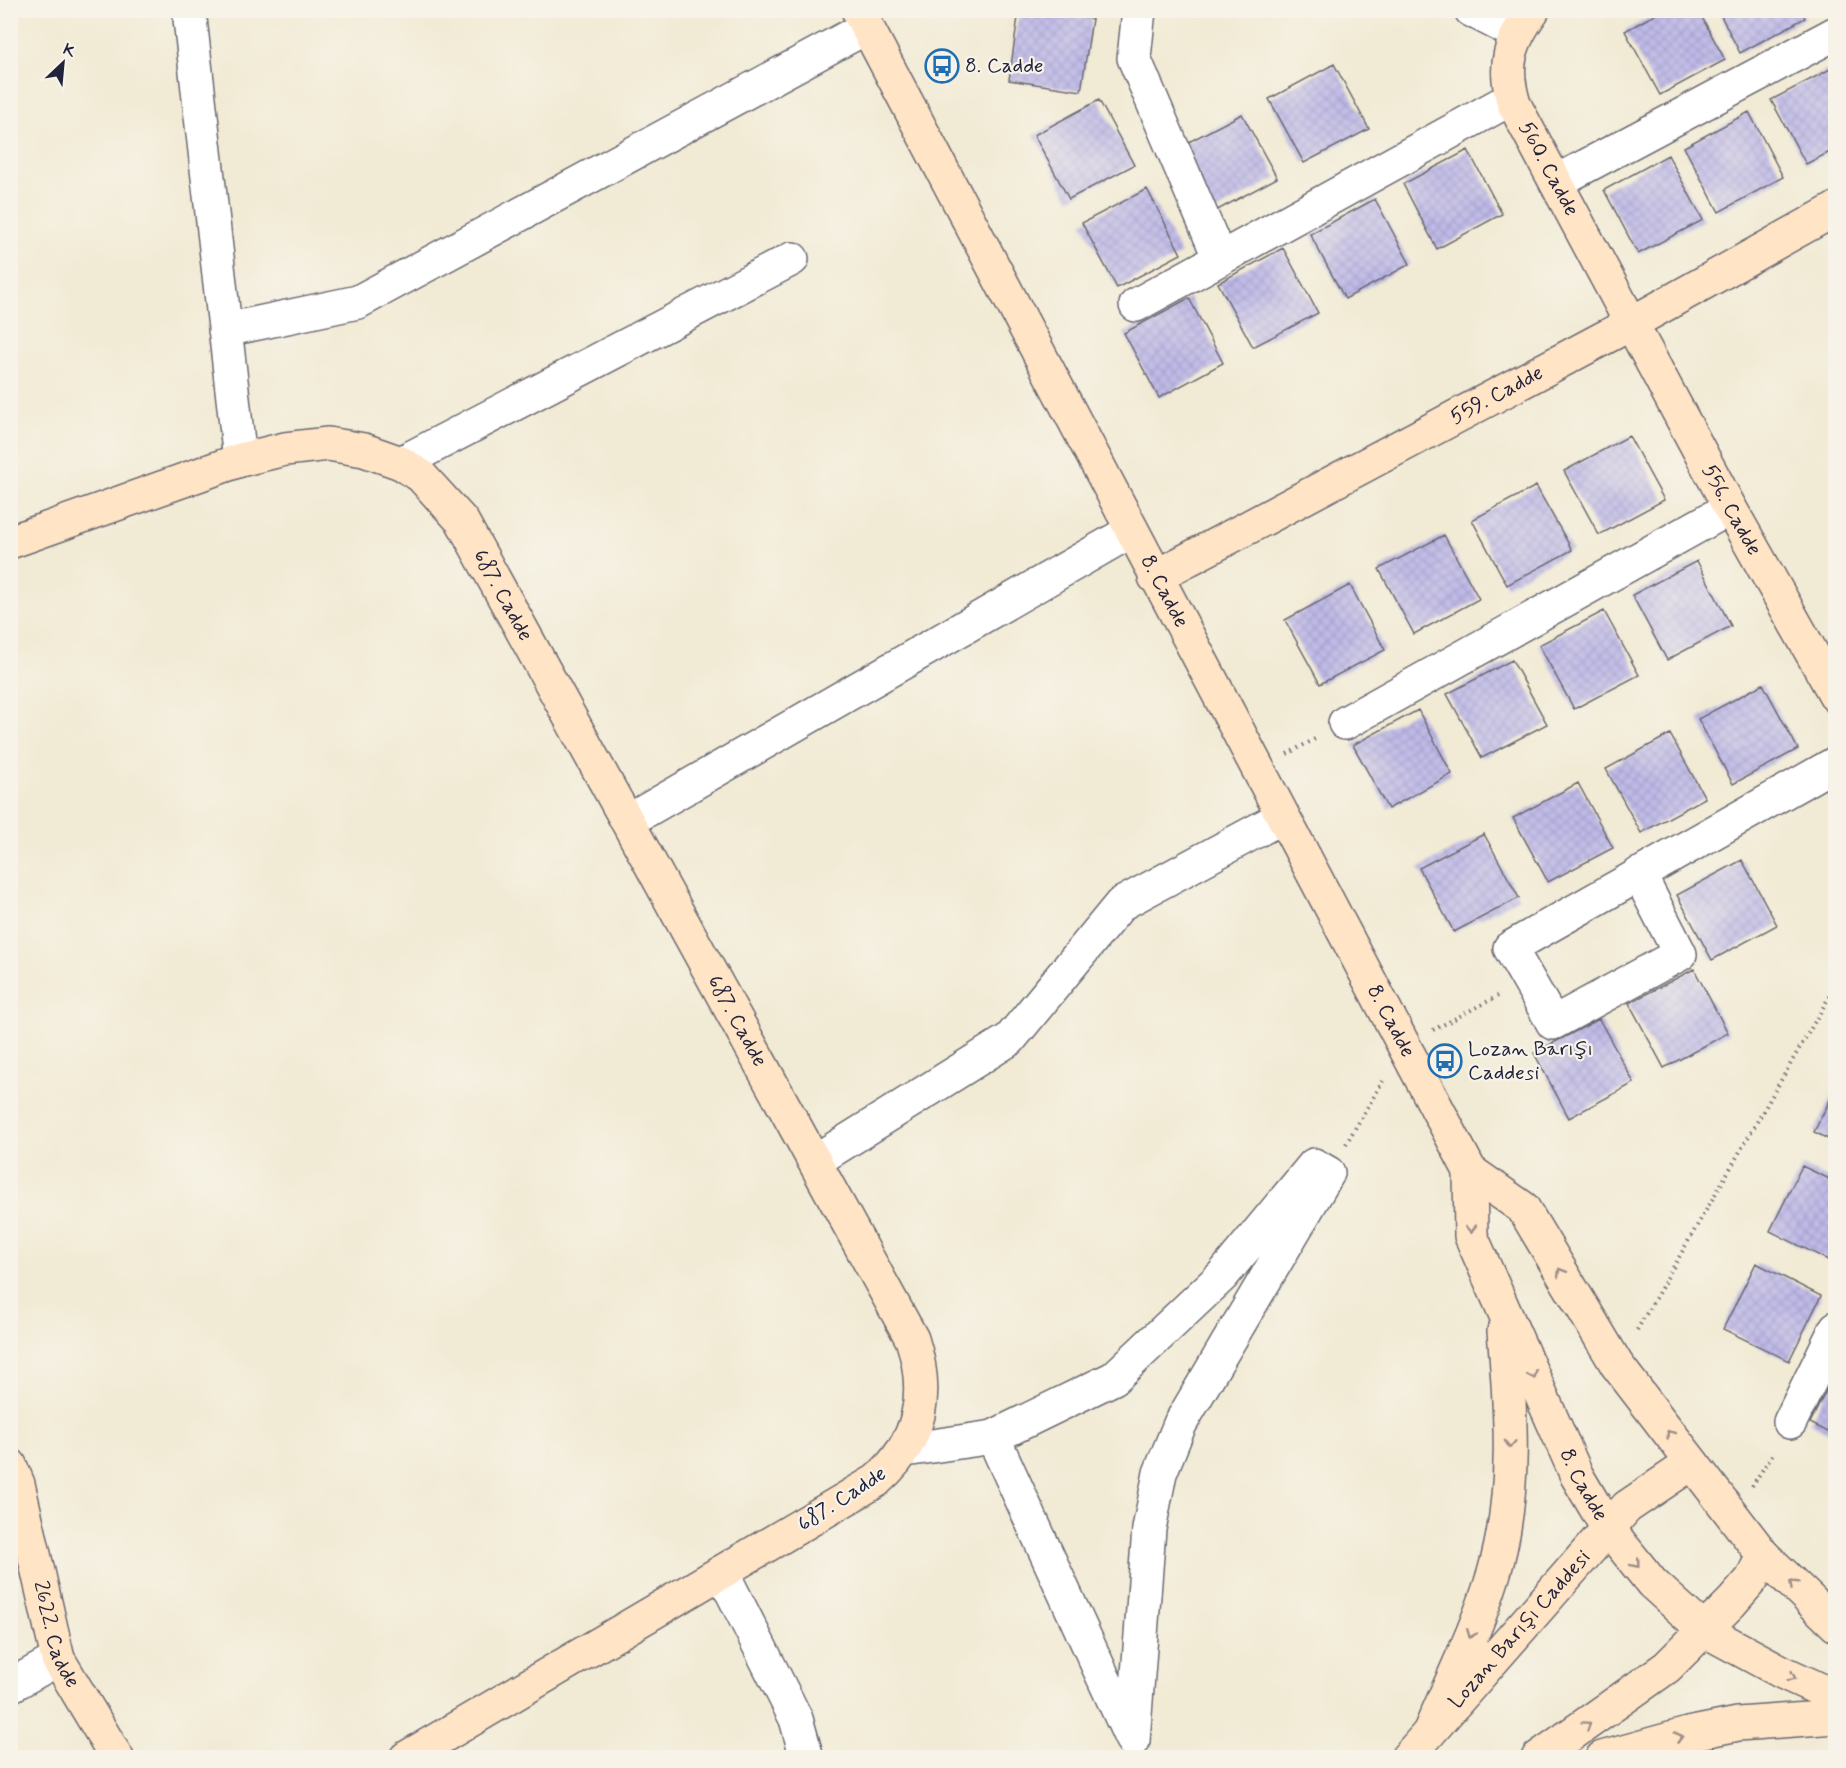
<svg xmlns="http://www.w3.org/2000/svg" width="1846" height="1768" font-family="Mynerve,sans-serif">
<style>
.building{fill:url(#building-cross-hatch)}
.lines{fill:none;stroke-linecap:round;stroke-linejoin:round}
.street-casing{stroke:#6a6871;stroke-width:36}
.secondary-casing{stroke:#6a6871;stroke-width:36}
.path{stroke:#6a6871;stroke-width:4;stroke-dasharray:1.5 4.5;stroke-linecap:butt}
.street{stroke:#fff;stroke-width:33}
.secondary{stroke:#ffe4c6;stroke-width:33}
.oneway{stroke:#9c8d87}
.labels{text-anchor:middle;dominant-baseline:central;stroke-width:4.5;stroke-linejoin:round;paint-order:stroke}
.poi-label{font-size:21px;fill:#22223b;stroke:#f7f3e8;text-anchor:start}
.street-label{font-size:21px;fill:#22223b;stroke:#f7f3e8}
</style>
<defs>
<pattern id="building-cross-hatch" width="8" height="8" patternUnits="userSpaceOnUse" patternTransform="scale(1.5)"><rect width="8" height="8" fill="#bfbae8"/><path d="M0 0l8 8M0 8l8-8" fill="none" stroke="#a4a0c8"/></pattern>
</defs>
<rect width="100%" height="100%" fill="#f7f3e8"/>
<filter id="ink" filterUnits="userSpaceOnUse"><feTurbulence type="fractalNoise" baseFrequency=".0167" numOctaves="2"/><feDisplacementMap in="SourceGraphic" scale="12" xChannelSelector="R" yChannelSelector="G"/><feConvolveMatrix kernelMatrix="1 2 1 2 8 2 1 2 1" color-interpolation-filters="sRGB"/></filter>
<filter id="wash" filterUnits="userSpaceOnUse"><feTurbulence type="fractalNoise" baseFrequency=".008" numOctaves="4" result="noise"/><feDisplacementMap in="SourceGraphic" scale="24" xChannelSelector="R" yChannelSelector="G"/><feGaussianBlur stdDeviation="1.35" result="paint"/><feColorMatrix in="noise" values="0 0 0 0 0 0 0 0 0 0 0 0 0 0 0 0 0 1.4 0 .05"/><feComposite in="paint" operator="in"/></filter>
<g filter="url(#wash)">
<rect width="100%" height="100%" fill="#f1ead4"/>
<g id="blocks">
<path class="building" d="M1019 10H1038L1092 19 1081 91 1009 80Z
M1663 10H1698L1725 60 1660 95 1625 31Z
M1718 10H1801L1805 18 1740 53Z
M1334 64 1369 129 1304 163 1269 99Z
M1836 66V149L1806 164 1771 100Z
M1099 100 1134 165 1069 199 1034 135Z
M1749 112 1783 177 1719 212 1684 147Z
M1242 114 1277 178 1212 213 1177 148Z
M1468 150 1502 214 1437 249 1403 184Z
M1668 155 1703 220 1638 254 1604 190Z
M1147 189 1181 254 1117 288 1082 223Z
M1375 199 1410 264 1345 299 1310 234Z
M1283 248 1318 313 1253 347 1218 283Z
M1189 298 1223 363 1159 398 1124 333Z
M1629 436 1664 500 1599 535 1564 471Z
M1536 486 1572 550 1507 585 1472 520Z
M1444 535 1479 599 1414 634 1379 569Z
M1697 561 1731 626 1667 660 1632 595Z
M1350 585 1385 650 1320 684 1285 620Z
M1604 611 1639 675 1574 709 1539 645Z
M1512 660 1547 724 1482 758 1447 694Z
M1763 684 1798 749 1733 784 1698 719Z
M1418 710 1452 774 1388 809 1353 745Z
M1670 734 1705 798 1641 833 1606 769Z
M1578 783 1613 848 1548 882 1513 818Z
M1484 834 1519 898 1454 932 1419 868Z
M1742 860 1777 925 1712 960 1677 895Z
M1694 969 1728 1033 1664 1068 1629 1003Z
M1599 1019 1634 1083 1569 1118 1534 1053Z
M1836 1088V1143L1814 1132Z
M1802 1166 1836 1182V1264L1770 1231Z
M1756 1263 1821 1296 1789 1361 1723 1329Z
M1836 1371V1436L1810 1423Z"/>
</g>
</g>
<g filter="url(#ink)">
<use href="#blocks" fill-opacity="0" stroke="#6a6871" stroke-width="1.5"/>
<g class="lines">
<g class="street-casing">
<path id="street" d="M189 10 240 460
M1139 10 1134 58 1220 259
M1471 10 1516 33
M1556 182 1836 33
M1136 305 1512 98
M225 330 358 302 867 27
M401 463 792 259
M1345 723 1730 508
M628 821 1131 531
M1639 874 1680 954 1553 1023 1510 948 1836 763
M815 1161 1010 1039 1121 904 1282 817
M1790 1422 1836 1328
M993 1437 1131 1738
M905 1450 993 1437 1114 1378 1222 1276 1314 1165 1328 1173 1180 1424 1160 1473 1149 1529 1133 1741
M722 1572 796 1719 807 1758
M10 1686 58 1659"/>
</g>
<g class="secondary-casing">
<g id="secondary">
<path id="s1" d="M858 10 1470 1171 1523 1208 1617 1365 1763 1555 1836 1625"/>
<path id="s2" d="M1533 10C1510 42 1502 65 1514 104L1730 508 1836 696"/>
<path id="s3" d="M10 542 240 460 285 449 328 444 364 450 401 463 421 476 462 521 912 1339C930 1394 921 1442 876 1481L406 1758"/>
<path id="s4" d="M1155 577 1632 323 1836 209"/>
<path id="s5" d="M1470 1171 1471 1236 1577 1476 1607 1527 1652 1583 1704 1630 1782 1672 1836 1697"/>
<path id="s6" d="M10 1465 18 1484 58 1659 117 1758"/>
<path d="M1430 1731C1452 1679 1478 1627 1494 1573 1517 1495 1511 1411 1504 1331"/>
<path id="s7" d="M1407 1758 1627 1507 1692 1463"/>
<path d="M1538 1758 1667 1667 1732 1602 1752 1579 1763 1555"/>
<path d="M1602 1758 1688 1734 1738 1724 1836 1717"/>
</g>
</g>
<path class="path" d="M1287 754 1315 739
M1433 1030 1498 996
M1346 1144 1383 1081
M1637 1330 1836 985
M1752 1486 1774 1452"/>
<use href="#street" class="street"/>
<use href="#secondary" class="secondary"/>
</g>
<defs><path id="oneway-chevron" d="M-2-3.5L2.5 0L-2 3.5" fill="none" stroke-width="1.6" stroke-linecap="round" stroke-linejoin="round" transform="scale(1.5)"/></defs>
<g class="oneway">
<use href="#oneway-chevron" transform="translate(1471 1229) rotate(85)"/>
<use href="#oneway-chevron" transform="translate(1561 1272) rotate(-121)"/>
<use href="#oneway-chevron" transform="translate(1533 1375) rotate(66)"/>
<use href="#oneway-chevron" transform="translate(1670 1434) rotate(-128)"/>
<use href="#oneway-chevron" transform="translate(1510 1444) rotate(92)"/>
<use href="#oneway-chevron" transform="translate(1636 1564) rotate(51)"/>
<use href="#oneway-chevron" transform="translate(1793 1584) rotate(-136)"/>
<use href="#oneway-chevron" transform="translate(1471 1634) rotate(112)"/>
<use href="#oneway-chevron" transform="translate(1792 1677) rotate(25)"/>
<use href="#oneway-chevron" transform="translate(1587 1725) rotate(-34)"/>
<use href="#oneway-chevron" transform="translate(1679 1737) rotate(-15)"/>
</g>
</g>
<defs>
<g id="bus-ring" transform="scale(1.725)"><circle r="9.5" fill="#f7f3e8" stroke="#1f6fb2" stroke-width="1.5"/><path d="M-5-6H5V4H4V6H2V4H-2V6H-4V4H-5ZM-3.5-4V0h7V-4ZM-3.5 1.2v1.5H-2V1.2ZM2 1.2v1.5H3.5V1.2Z" fill="#1f6fb2"/></g>
</defs>
<g fill-rule="evenodd">
<use href="#bus-ring" x="942" y="66"/>
<use href="#bus-ring" x="1445" y="1061"/>
</g>
<g class="labels">
<g class="poi-label">
<text x="965" y="66">8. Cadde</text>
<text x="1468" y="1049">Lozan Barışı<tspan x="1468" dy="24">Caddesi</tspan></text>
</g>
<g class="street-label">
<text stroke="none"><textPath href="#s2" startOffset="174">560. Cadde</textPath></text>
<text stroke="none"><textPath href="#s4" startOffset="387">559. Cadde</textPath></text>
<text stroke="none"><textPath href="#s2" startOffset="561">556. Cadde</textPath></text>
<text stroke="none"><textPath href="#s1" startOffset="657">8. Cadde</textPath></text>
<text stroke="none"><textPath href="#s3" startOffset="579">687. Cadde</textPath></text>
<text stroke="none"><textPath href="#s3" startOffset="1065">687. Cadde</textPath></text>
<text stroke="none"><textPath href="#s1" startOffset="1143">8. Cadde</textPath></text>
<text stroke="none"><textPath href="#s5" startOffset="338">8. Cadde</textPath></text>
<text transform="translate(842 1499) rotate(-33)">687. Cadde</text>
<text stroke="none"><textPath href="#s7" startOffset="171">Lozan Barışı Caddesi</textPath></text>
<text stroke="none"><textPath href="#s6" startOffset="176">2622. Cadde</textPath></text>
</g>
</g>
<rect width="1846" height="1768" fill="none" stroke="#f7f3e8" stroke-width="36"/>
<g transform="translate(63 63) rotate(26)" stroke="#f7f3e8" stroke-width="4.5" paint-order="stroke">
<path d="M0-4.5L10 22L0 15L-10 22Z" fill="#22223b"/>
<text y="-9" font-size="16" font-weight="bold" text-anchor="middle" fill="#22223b">K</text>
</g>
</svg>
